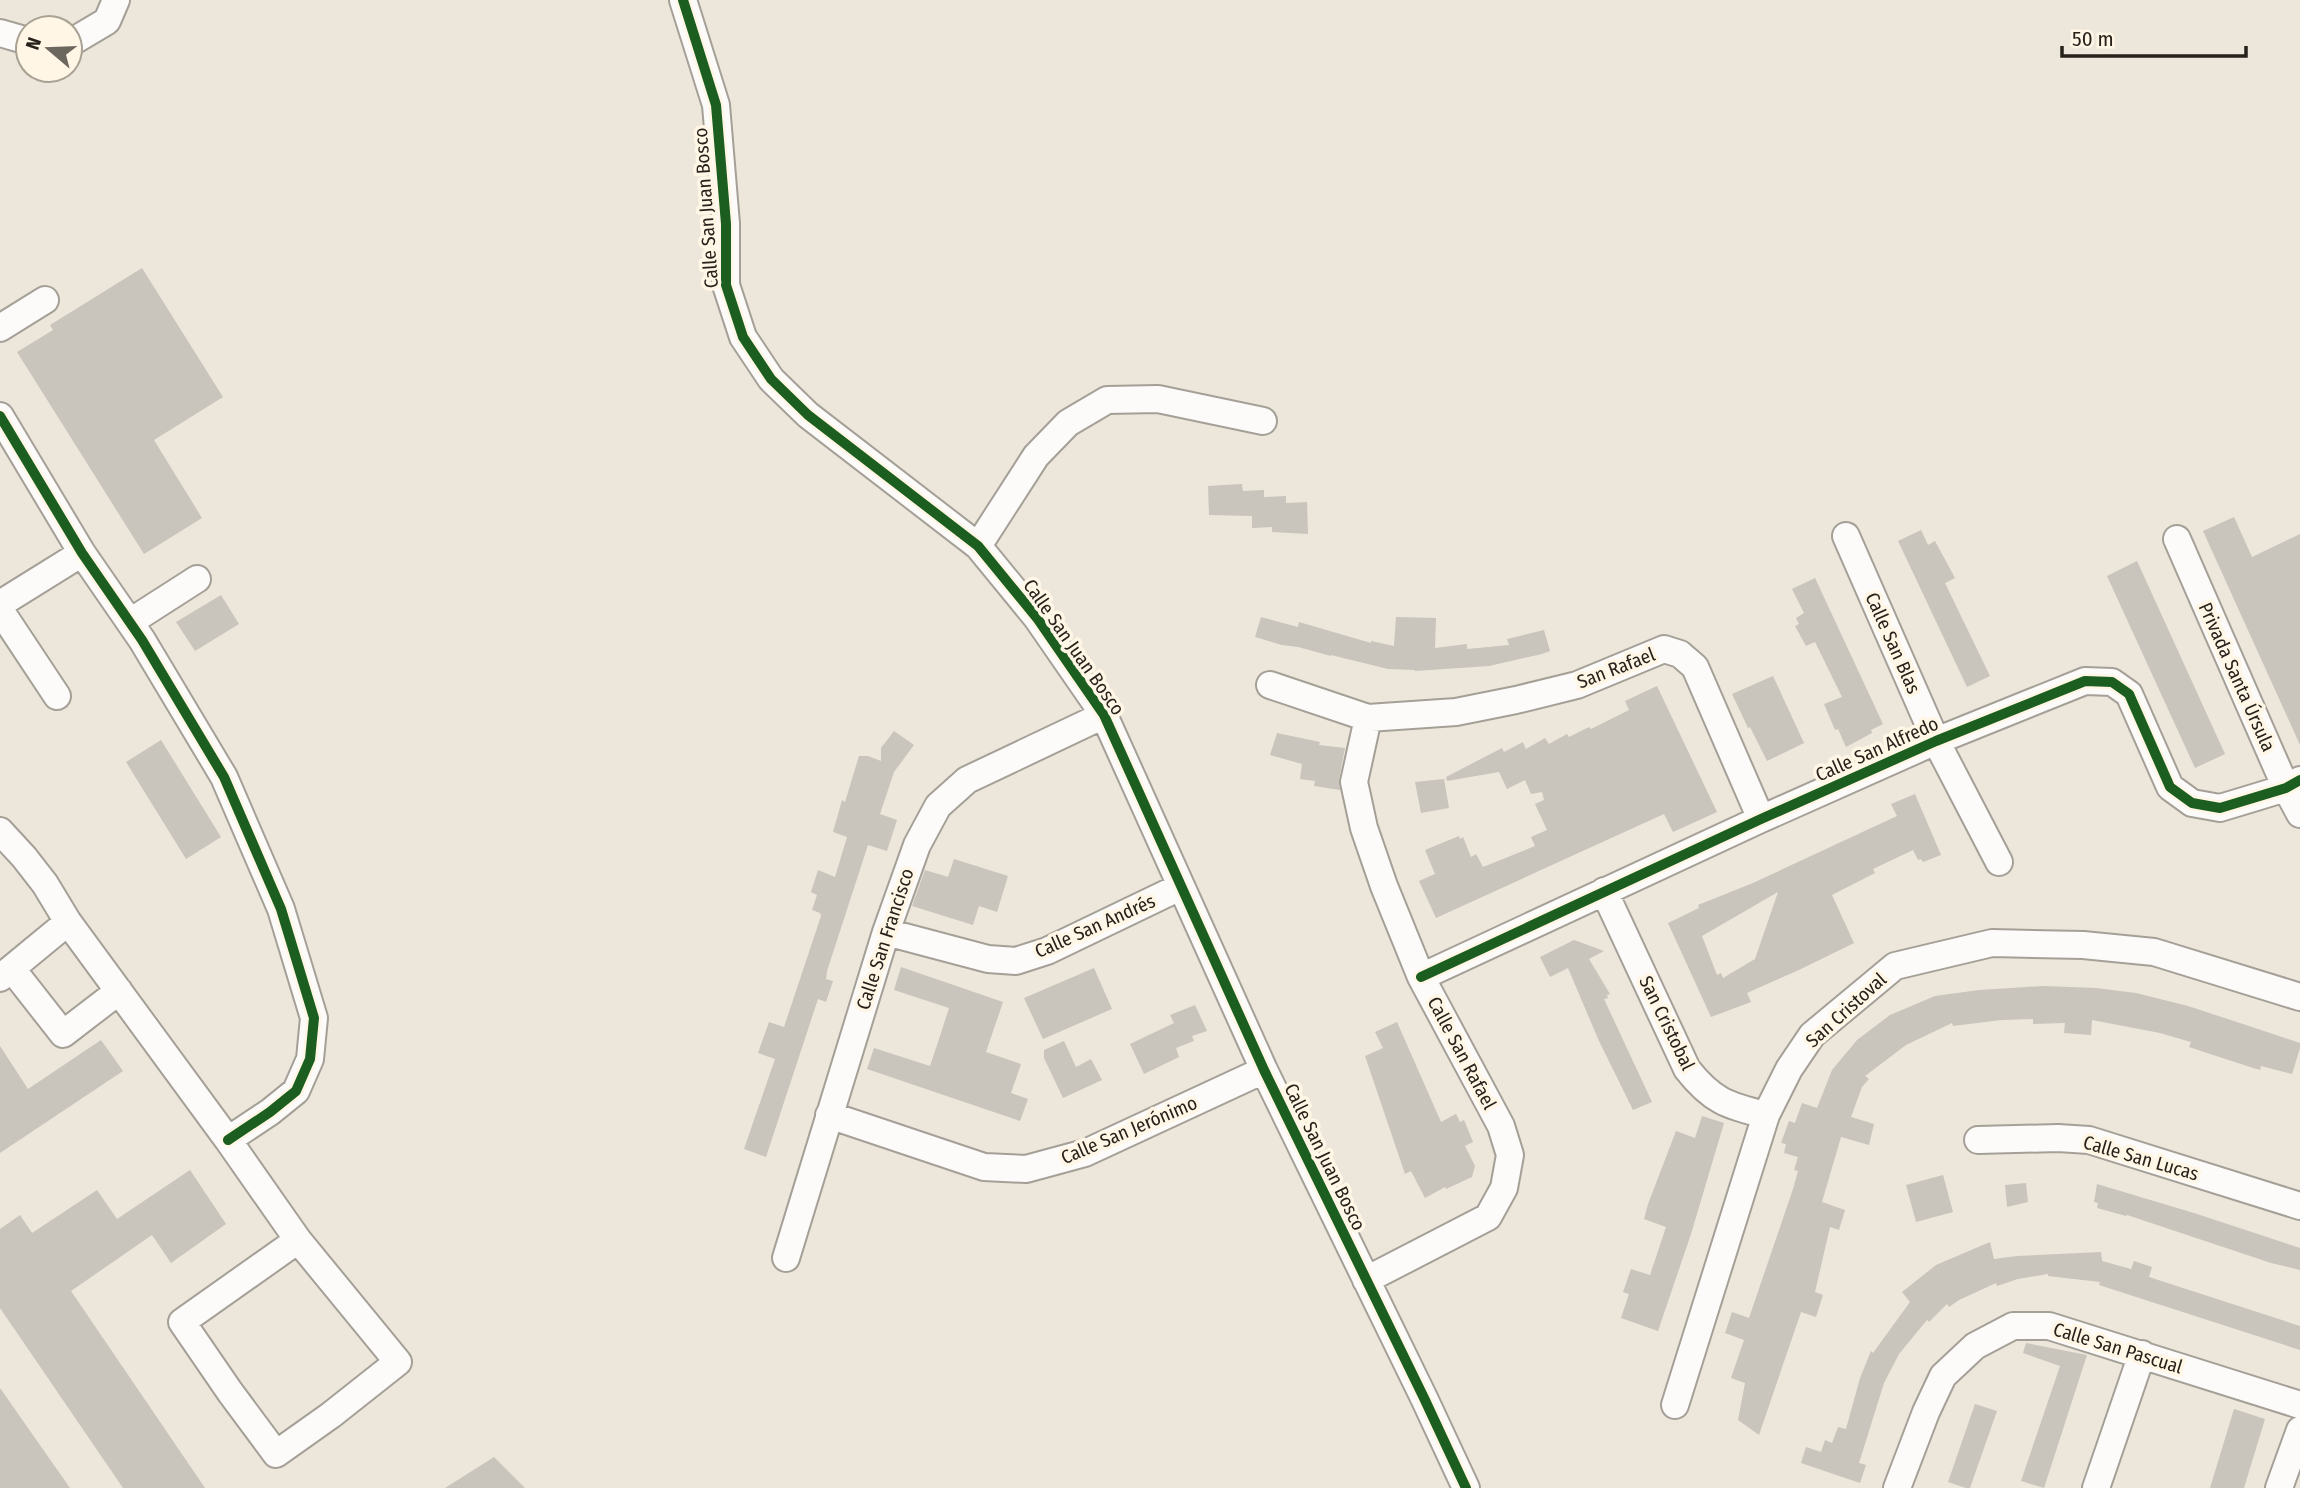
<svg xmlns="http://www.w3.org/2000/svg" width="2300" height="1488" font-family="'Fira Sans Condensed',sans-serif">
<style>
.building{fill:#c9c4bc;fill-rule:evenodd}
.lines{fill:none;stroke-linecap:round;stroke-linejoin:round}
.minor-casing{stroke:#a5a097;stroke-width:30}
.minor{stroke:#fcfbfa;stroke-width:26}
.cycleway-casing{stroke:#fff6e5;stroke-width:15}
.cycleway{stroke:#1b5e20;stroke-width:10}
.labels{text-anchor:middle;dominant-baseline:central;stroke-width:7;stroke-linejoin:round;paint-order:stroke}
.street-label{font-size:19px;fill:#26221b;stroke:#fff6e5}
</style>
<rect width="100%" height="100%" fill="#ede6db"/>
<path class="building" d="M142 268 223 397 154 440 202 518 144 554 17 352 53 330 50 325Z
M1242 484 1243 491 1264 490V497L1286 496V503L1307 502 1308 534 1272 532V527L1252 528V516L1209 515 1208 486Z
M2234 517 2252 557 2300 534V745L2203 531Z
M1921 530 1928 545 1935 541 1955 578 1945 583 1990 676 1967 687 1898 541Z
M2137 561 2225 754 2195 768 2107 576Z
M1815 578 1883 724 1871 730 1872 733 1846 747 1838 729 1835 730 1824 704 1842 697 1815 642 1806 646 1795 626 1799 624 1796 618 1804 613 1792 589Z
M221 595 239 624 195 651 176 622Z
M1261 617 1298 627 1299 622 1371 643V641L1394 646 1396 617 1436 618 1435 648 1467 644V649L1509 645 1507 639 1544 630 1550 651 1542 654 1489 666 1415 671V670L1388 669 1331 655V656L1298 647 1282 645 1255 637Z
M1773 676 1804 743 1767 761 1750 727 1748 728 1732 694Z
M1657 686 1717 812 1673 832 1664 814 1436 918 1419 881 1435 874 1425 850 1459 836 1460 839 1463 837 1471 857 1476 854 1483 867 1535 846 1531 837 1547 830 1535 804 1544 800 1542 792 1531 794 1525 780 1507 789 1499 772 1447 781 1446 777 1502 748 1504 752 1523 742 1526 749 1545 738 1549 744 1567 734 1569 737 1589 727 1591 729 1629 710 1625 701Z
M894 731 914 745 894 772 880 814 897 820 887 851 868 845 827 971 826 979 833 981 826 1002 818 999 766 1157 744 1149 775 1059 758 1053 769 1022 784 1027 821 916 820 913 812 910 817 895 811 892 818 870 835 877 847 837 833 832 842 800 845 802 859 756H868L881 761V748Z
M1277 733 1320 742 1319 745 1345 748 1339 779 1340 790 1314 786 1315 781 1300 779 1302 764 1270 755Z
M161 740 221 837 186 859 126 762Z
M1444 779 1449 808 1421 813 1415 782Z
M1915 794 1941 855 1923 862 1921 859 1918 860 1913 850 1873 869 1875 873 1832 895 1854 943 1801 969 1747 993 1751 1002 1711 1017 1668 923 1699 908 1698 905 1753 883 1897 816 1891 804ZM1778 892 1755 959 1723 978 1721 973 1717 975 1702 936Z
M954 859 1008 876 997 912 979 906 973 925 912 906 925 870 948 877Z
M1574 940 1604 951 1589 959 1610 994 1607 995 1608 998 1604 999 1652 1102 1633 1110 1599 1041 1568 968 1550 977 1540 957Z
M901 967 1003 1002 986 1052 1021 1064 1011 1093 1028 1099 1020 1121 867 1069 874 1048 930 1066 940 1036 949 1008 894 990Z
M1094 968 1112 1009 1043 1039 1024 998Z
M2043 986 2096 988 2136 993 2188 1006 2252 1027 2300 1043V1048L2292 1074 2261 1066 2260 1070 2250 1067 2189 1047 2191 1042 2160 1033 2092 1020 2091 1035 2064 1033 2065 1023 2033 1024V1019L2001 1020 1953 1026 1952 1023 1906 1045 1865 1076 1869 1079 1862 1087 1851 1117 1874 1124 1869 1145 1841 1137 1822 1202 1845 1210 1839 1230 1830 1227 1815 1292 1823 1295 1816 1317 1801 1312 1759 1435 1738 1420 1745 1383 1731 1378 1744 1340 1725 1333 1732 1312 1749 1318 1793 1189 1798 1171 1794 1170 1798 1157 1784 1153 1786 1144 1781 1143 1789 1121 1795 1123 1802 1103 1817 1108 1832 1070 1857 1040 1890 1015 1935 996 1979 990Z
M1195 1005 1207 1031 1192 1036 1194 1041 1176 1048 1179 1057 1144 1074 1130 1044 1174 1023 1170 1015Z
M1397 1022 1441 1122 1456 1114 1460 1122 1464 1120 1473 1142 1465 1146 1475 1166 1472 1177 1446 1189 1445 1187 1425 1198 1411 1171 1405 1174 1365 1056 1383 1048 1375 1032Z
M101 1040 123 1071 0 1153V1046L28 1089Z
M1064 1041 1076 1067 1091 1059 1102 1080 1063 1098 1044 1058V1050Z
M1702 1116 1724 1123 1691 1234 1658 1331 1621 1318 1629 1294 1623 1292 1631 1269 1650 1275 1666 1227 1644 1219 1648 1204 1676 1131 1695 1138Z
M190 1170 226 1224 171 1263 152 1235 71 1291 205 1488H123L0 1308V1229L20 1215 32 1233 97 1190 117 1219Z
M1943 1175 1953 1212 1916 1222 1906 1185Z
M2026 1183 2028 1202 2007 1207 2005 1185Z
M2097 1184 2194 1213 2300 1248V1270L2271 1263 2127 1215 2126 1216 2097 1208 2098 1203 2094 1202Z
M1990 1242 1994 1259 2017 1256 2101 1252 2102 1261 2131 1269 2134 1261 2152 1267 2149 1277 2300 1326V1350L2099 1285 2100 1282 2048 1276V1274L2018 1279 1997 1286 1996 1283 1959 1300 1949 1307 1947 1304 1929 1322 1927 1320 1899 1354 1884 1383 1859 1463 1866 1465 1860 1483 1801 1463 1806 1447 1821 1452 1825 1440 1832 1443 1838 1427 1846 1429 1860 1378 1871 1351 1873 1353 1910 1302 1902 1292 1936 1265Z
M2026 1343 2087 1355 2044 1488 2021 1481 2060 1366 2023 1353Z
M0 1388 70 1488H0Z
M1975 1404 1997 1411 1970 1488H1966L1948 1482Z
M2234 1409 2265 1419 2244 1488H2210Z
M494 1457 525 1488H445Z"/>
<g class="lines">
<g class="minor-casing">
<path id="minor" d="M683 0 716 105 726 224V285L743 337 771 379 808 415 978 546 1037 618 1104 715 1264 1070 1424 1398 1466 1488
M0 33 28 41
M70 43 107 21 116 0
M0 328 45 300
M0 416 82 553 142 640 224 777 281 909 314 1018 310 1059 296 1091 270 1112 228 1140
M1846 536 1936 741 1999 862
M2177 539 2286 788 2300 814
M978 546 1036 456 1068 423 1107 400 1158 399 1263 421
M0 604 82 553
M0 610 57 696
M130 622 197 579
M1270 685 1368 718 1456 712 1516 700 1577 685 1664 649 1680 654 1695 667 1761 819
M0 831 24 857 45 884 68 922 228 1140 298 1240 398 1362 331 1415 276 1454 230 1392 182 1322 298 1240
M1604 891 1687 1069C1712 1101 1728 1106 1766 1115
M886 932 988 959 1016 961 1047 951 1180 887
M12 969 63 1034 119 991
M1421 977 1761 819 1936 741 2085 681 2112 682 2129 694 2170 787 2192 803 2220 808 2286 788 2300 780
M0 978 68 922
M829 1115 984 1167 1026 1169 1085 1153 1264 1070
M1978 1140 2058 1138 2089 1140 2300 1206
M786 1258 886 932 917 845 938 806 967 780 1104 715
M1366 1280 1488 1217 1504 1188 1510 1155 1501 1126 1421 977 1384 886 1364 828 1354 782 1368 718
M1675 1405 1766 1115 1789 1069 1812 1035 1895 966 1992 943 2083 945 2154 952 2300 997
M1897 1488 1926 1412 1943 1376 1975 1346 2013 1326H2049L2300 1405
M2096 1488 2142 1354
M2279 1488 2300 1430"/>
</g>
<use href="#minor" class="minor"/>
<g class="cycleway-casing">
<path id="cycleway" d="M683 0 716 105 726 224V285L743 337 771 379 808 415 978 546 1037 618 1104 715 1264 1070 1424 1398 1466 1488
M0 416 82 553 142 640 224 777 281 909 314 1018 310 1059 296 1091 270 1112 228 1140
M1421 977 1761 819 1936 741 2085 681 2112 682 2129 694 2170 787 2192 803 2220 808 2286 788 2300 780"/>
</g>
<use href="#cycleway" class="cycleway"/>
</g>
<g class="labels">
<g class="street-label">
<text transform="translate(706 208) rotate(-94)">Calle San Juan Bosco</text>
<text transform="translate(1893 643) rotate(66)">Calle San Blas</text>
<text transform="translate(1074 647) rotate(55)">Calle San Juan Bosco</text>
<text transform="translate(1616 668) rotate(-21)">San Rafael</text>
<text transform="translate(2237 677) rotate(66)">Privada Santa Úrsula</text>
<text transform="translate(1877 749) rotate(-24)">Calle San Alfredo</text>
<text transform="translate(1095 926) rotate(-24)">Calle San Andrés</text>
<text transform="translate(885 939) rotate(-72)">Calle San Francisco</text>
<text transform="translate(1846 1010) rotate(-42)">San Cristoval</text>
<text transform="translate(1667 1023) rotate(64)">San Cristobal</text>
<text transform="translate(1462 1053) rotate(62)">Calle San Rafael</text>
<text transform="translate(1129 1130) rotate(-23)">Calle San Jerónimo</text>
<text transform="translate(1325 1157) rotate(64)">Calle San Juan Bosco</text>
<text transform="translate(2141 1158) rotate(16)">Calle San Lucas</text>
<text transform="translate(2118 1348) rotate(17)">Calle San Pascual</text>
</g>
</g>
<g transform="translate(49 49) rotate(289)"><circle r="33" fill="#fff6e5" stroke="#a8a194" stroke-width="2"/>
<path d="M0-5L12 26L0 18L-12 26Z" fill="#6c675e"/>
<text y="-10" font-size="19" font-weight="bold" text-anchor="middle" fill="#26221b">N</text>
</g>
<path d="M2062 46v10h184v-10" fill="none" stroke="#26221b" stroke-width="3.5"/>
<text x="2072" y="46" font-size="21" fill="#26221b" stroke="#fff6e5" stroke-width="5" paint-order="stroke">50 m</text>
</svg>
